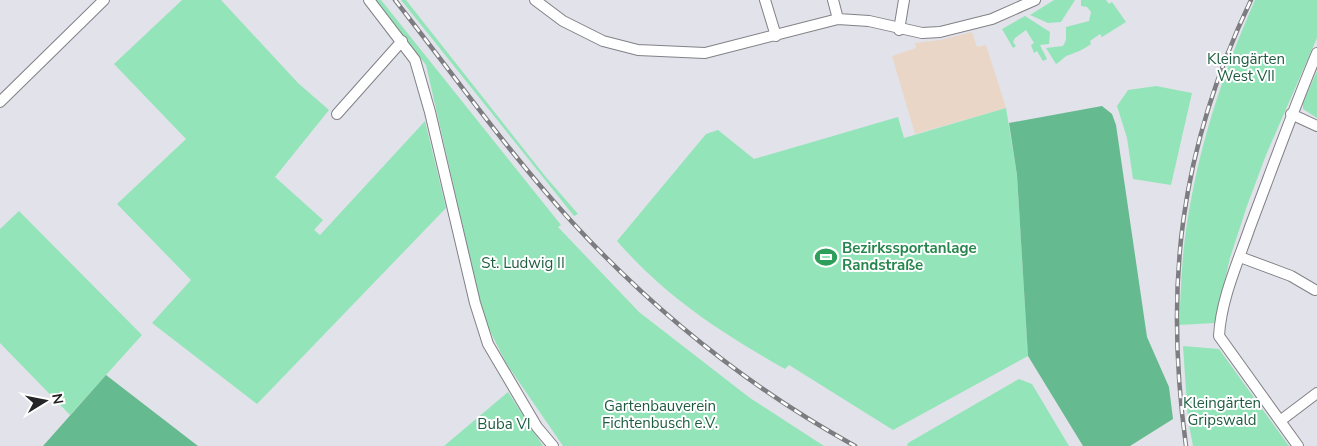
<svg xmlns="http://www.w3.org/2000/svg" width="1317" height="446" font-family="'Nunito Sans',sans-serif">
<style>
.education{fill:#e9d6c6}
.green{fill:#93e5b9}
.forest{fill:#66ba8f}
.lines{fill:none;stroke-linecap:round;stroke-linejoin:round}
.street-casing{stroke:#808087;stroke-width:12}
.street{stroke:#fff;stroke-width:10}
.rail-casing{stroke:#7c7c81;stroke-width:4.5}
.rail{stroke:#fff;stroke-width:2.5;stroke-dasharray:8;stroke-linecap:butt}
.labels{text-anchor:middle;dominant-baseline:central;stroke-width:4;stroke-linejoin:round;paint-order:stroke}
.park-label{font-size:15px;fill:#1e5c40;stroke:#fff}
.leisure-label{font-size:15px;font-weight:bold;fill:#27864d;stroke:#fff;text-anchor:start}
</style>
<rect width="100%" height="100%" fill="#e2e2ea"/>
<path class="education" d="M972 32 977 47 986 45 1006 108 915 134 892 56 916 48 915 43 940 40Z"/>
<path class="green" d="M182 0H221L298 83 329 110 275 177 323 220 314 230 320 235 425 121 446 208 257 404 152 323 191 280 117 204 186 139 114 64Z
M374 0H381L561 225 558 227 639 312 750 398 824 446H563L506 363 488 327 486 328 426 65Z
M401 0H406L545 176 578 214 574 216Z
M1054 0H1075L1061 22 1048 23 1030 15Z
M1081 0H1106L1109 4 1112 2 1126 22 1102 37 1100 34 1090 41 1091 44C1083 50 1077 52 1069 55 1064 56 1062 61 1056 64L1046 48 1063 46 1066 40V27L1089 21 1091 12 1087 7 1081 6Z
M1255 0H1317V38L1266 155 1247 206 1230 258 1215 323 1179 325C1181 296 1181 267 1185 238 1196 154 1221 77 1255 0Z
M1025 16 1050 32 1049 44 1040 45 1047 59 1043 61 1037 51 1034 53 1031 45 1034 43 1026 30 1015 38 1013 42 1016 46 1013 48 1002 29Z
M1317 71V118L1303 109V103Z
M1156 86 1192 93 1171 185 1133 179 1127 138 1117 106 1128 90Z
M1006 108 1017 175 1028 356 893 430 789 365 785 369C720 332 667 298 617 241L706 134 718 130 754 159 898 117 904 138Z
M19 211 142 335 70 415 0 343V229Z
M1183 346 1219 349 1289 446H1193L1188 420Z
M1019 379 1032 384 1069 446H907L908 443Z
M508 392 543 446H444Z"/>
<path class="forest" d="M1102 106 1112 114 1116 125 1147 337 1169 387 1173 419 1130 446H1083L1028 356 1017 175 1009 123Z
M106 375 198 446H43Z"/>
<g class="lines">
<g class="street-casing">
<path id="street" d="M369 0 415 60 430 112 475 303 488 344 537 427 553 446
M535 0 563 21 603 41 638 50 705 53 838 19 869 21 922 33 940 32 992 19 1035 0
M765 0 776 36
M833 0 838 19
M899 30 904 0
M0 102 104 0
M337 114 402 41
M1291 114 1317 126
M1240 257 1291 276 1315 290
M1280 421 1317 393
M1298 446 1219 336C1221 299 1238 262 1250 227 1272 169 1293 110 1317 53"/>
</g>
<use href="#street" class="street"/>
<g class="rail-casing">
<path id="rail" d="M395 0C453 74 508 152 572 222 654 311 748 387 855 446
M1186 446C1164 284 1180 149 1251 0"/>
</g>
<use href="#rail" class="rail"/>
</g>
<defs>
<g id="stadium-bare" transform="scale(1.725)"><path d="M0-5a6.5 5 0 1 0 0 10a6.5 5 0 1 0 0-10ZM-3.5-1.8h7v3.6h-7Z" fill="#2e9e5b" stroke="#fff" stroke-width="2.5" paint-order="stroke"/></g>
</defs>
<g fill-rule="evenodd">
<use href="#stadium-bare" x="826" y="257"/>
</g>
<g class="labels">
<g class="park-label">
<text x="1246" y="59">Kleingärten<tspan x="1246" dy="17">West VII</tspan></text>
<text x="523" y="263">St. Ludwig II</text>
<text x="1222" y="403">Kleingärten<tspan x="1222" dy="17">Gripswald</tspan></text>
<text x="660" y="406">Gartenbauverein<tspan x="660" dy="17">Fichtenbusch e.V.</tspan></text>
<text x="504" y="424">Buba VI</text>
</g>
<g class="leisure-label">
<text x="842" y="248">Bezirkssportanlage<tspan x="842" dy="17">Randstraße</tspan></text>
</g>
</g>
<g transform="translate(45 401) rotate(80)" stroke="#ffffff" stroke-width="4" paint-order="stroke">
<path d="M0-4L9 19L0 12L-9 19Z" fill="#252527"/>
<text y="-8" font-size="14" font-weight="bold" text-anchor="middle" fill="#252527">N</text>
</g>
</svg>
